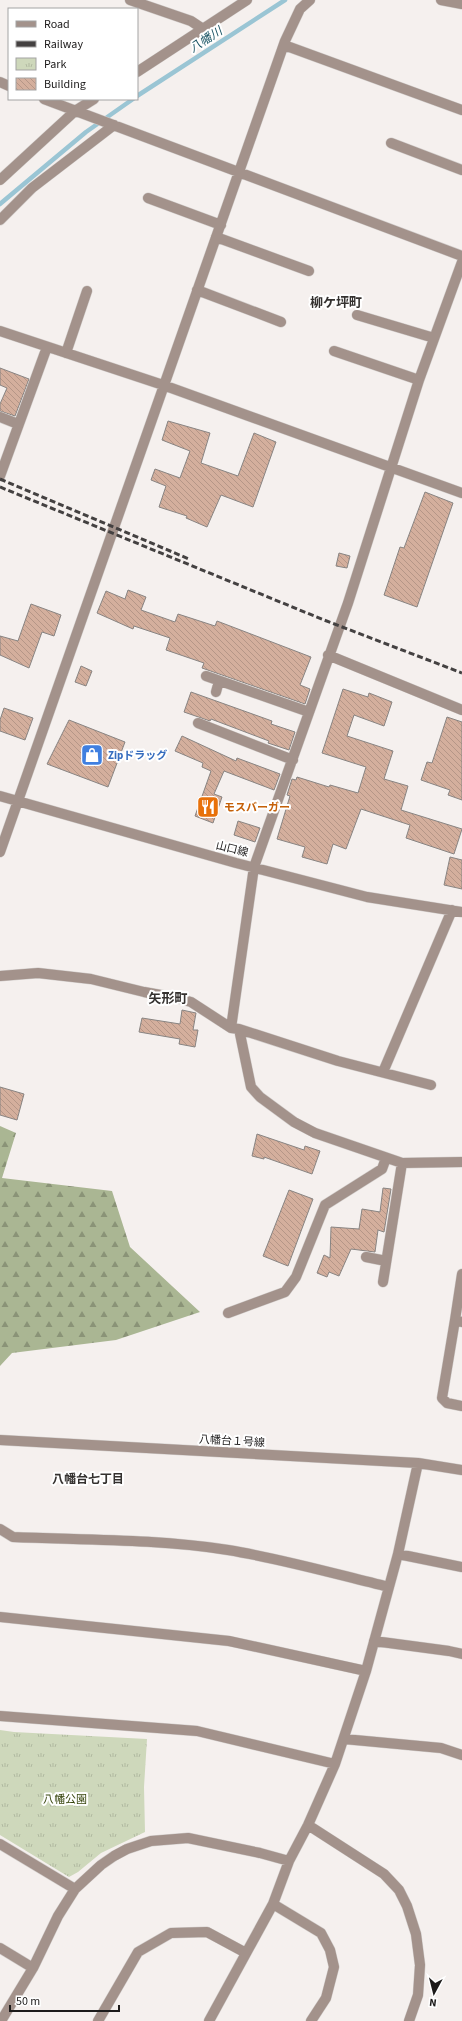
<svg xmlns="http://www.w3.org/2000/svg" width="462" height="2021" font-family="'Source Sans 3','Noto Sans JP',sans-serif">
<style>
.forest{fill:url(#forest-firs)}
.park{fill:url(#park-tufts)}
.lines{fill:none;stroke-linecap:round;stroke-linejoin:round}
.stream{stroke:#9ac5d4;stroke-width:4.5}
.building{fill:url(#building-back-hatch);stroke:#888482}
.minor-casing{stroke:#d2cecc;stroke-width:11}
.minor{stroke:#a3928b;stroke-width:10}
.rail{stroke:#444141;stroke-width:3;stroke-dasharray:6 3;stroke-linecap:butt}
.labels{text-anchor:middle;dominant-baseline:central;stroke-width:4;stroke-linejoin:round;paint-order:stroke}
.shop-label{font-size:11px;font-weight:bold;fill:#366cbe;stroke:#fff;text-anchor:start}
.food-label{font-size:11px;font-weight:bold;fill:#c56008;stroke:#fff;text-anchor:start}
.street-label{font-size:11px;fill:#1c1a1a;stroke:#fff}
.park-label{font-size:11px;fill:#38460e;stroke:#fff}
.water-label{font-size:12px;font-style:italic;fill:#185363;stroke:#fff}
.neighbourhood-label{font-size:12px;font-weight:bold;fill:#34312f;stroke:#fff}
.quarter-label{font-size:13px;font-weight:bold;fill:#34312f;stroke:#fff}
</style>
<defs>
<pattern id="forest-firs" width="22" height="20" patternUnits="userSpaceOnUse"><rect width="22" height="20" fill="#aab693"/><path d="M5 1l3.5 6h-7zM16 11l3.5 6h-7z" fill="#8a9377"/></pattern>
<pattern id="park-tufts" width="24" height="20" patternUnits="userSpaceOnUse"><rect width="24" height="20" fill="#ced8bb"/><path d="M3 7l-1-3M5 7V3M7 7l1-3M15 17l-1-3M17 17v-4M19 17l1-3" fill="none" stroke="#b0b9a0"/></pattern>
<pattern id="building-back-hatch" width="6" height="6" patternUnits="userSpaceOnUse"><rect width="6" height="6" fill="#d4af9d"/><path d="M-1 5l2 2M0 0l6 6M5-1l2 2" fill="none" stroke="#b59687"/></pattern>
</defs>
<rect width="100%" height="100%" fill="#f5f0ee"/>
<path class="forest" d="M0 1126 16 1133 2 1178 112 1191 130 1247 200 1312 116 1340 12 1353 0 1366Z"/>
<path class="park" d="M0 1730 14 1732 147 1739 144 1787 145 1832 101 1853 78 1872 69 1877 0 1835Z"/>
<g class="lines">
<path class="stream" d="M137 96 285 0
M0 204 86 132 133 99"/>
</g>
<path class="building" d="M0 368 29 379 15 416 0 411V404L7 388 0 385Z
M168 421 210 433 201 463 238 476 254 433 276 442 253 507 221 495 207 527 186 518 187 516 159 507 166 486 151 480 155 469 180 478 190 451 162 440Z
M425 492 453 503 417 607 384 595 400 547 404 548Z
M339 553 350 556 347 568 336 566Z
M128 590 146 597 141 610 175 622 178 614 215 626 217 621 311 657 300 685 310 689 305 704 202 668 204 663 166 650 170 638 134 626 133 629 97 613 106 591 125 599Z
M31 604 61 615 54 636 42 632 29 668 0 655V636L18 641Z
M81 666 92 671 86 686 75 682Z
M343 689 368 697 369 693 392 702 384 726 354 715 347 736 393 751 384 779 408 786 401 810 462 829 454 854 406 838 410 825 361 809 346 849 333 844 327 864 302 857 305 847 277 839 290 796 287 795 292 779 296 780 297 777 329 787 330 785 358 793 366 767 322 753Z
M191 692 272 721 271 724 295 732 289 750 268 743 269 741 211 719 210 721 184 712Z
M4 708 33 718 25 740 0 731V720Z
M447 717 462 722V800L448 795 450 790 421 780 427 762 432 763Z
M69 720 125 742 108 787 47 764Z
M182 736 236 761 237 758 280 774 274 790 224 771 214 794 222 797 213 823 195 816 211 771 202 767 203 763 175 751Z
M238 821 260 828 255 842 234 835Z
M450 857 462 860V889L444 885Z
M182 1010 196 1013 193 1030H198L195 1047 179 1044 180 1039 139 1032 142 1018 180 1024Z
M0 1087 24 1094 17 1120 0 1115Z
M257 1134 304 1150 305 1146 320 1151 312 1174 264 1157V1159L252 1156Z
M383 1188 391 1189 384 1232 378 1230 375 1252 351 1249 339 1276 329 1272 327 1277 317 1273 324 1255 330 1258 331 1227 359 1229 362 1209 380 1212Z
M289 1190 313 1199 288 1266 263 1256Z"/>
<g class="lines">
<g class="minor-casing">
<path id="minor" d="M130 0 191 21 203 29
M441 0 462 4
M284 45 462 110
M137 72 247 0
M0 82 9 86
M44 99 462 256
M391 143 462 170
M0 180 75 111 94 99
M148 198 221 225
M0 220 32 188 114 125
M216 237 309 271
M197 290 281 322
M357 315 434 338
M0 331 163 385 462 493
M334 351 419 380
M66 353 87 291
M0 417 18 424
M0 476 47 347
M328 655 462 710
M206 676 309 712
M216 692 219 681
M198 723 293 760
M0 796 236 863 367 897 462 912
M0 852 285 41 300 9 310 0
M0 976 38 973 91 979 144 992 177 998 191 1002 231 1028 239 1029 251 1087 260 1097 294 1122 315 1133 402 1163 462 1162
M231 1028 254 867 348 603 419 380 462 262
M239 1029 338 1061 431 1085
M383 1072 452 910
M366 1257 386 1261
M462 1274 455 1320 462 1322
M383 1282 402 1163
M228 1313 285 1292 296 1277 325 1205 382 1169 386 1158
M455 1320 442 1398 447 1403 462 1406
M0 1440 418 1463 462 1470
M0 1529 13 1537C84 1540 157 1539 228 1550 283 1559 335 1574 389 1587
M398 1554 462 1567
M0 1617 229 1641 366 1671
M374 1641 449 1651 462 1654
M0 1716 197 1731 335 1764
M344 1739 441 1748 462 1755
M308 1825 384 1874 399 1890 407 1906 416 1934 420 1965 418 1995 409 2021
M0 1844 75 1889
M273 1904 321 1933 330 1950 334 1967 326 1998 311 2021
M0 1948 33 1968
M1 2021 33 1968 58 1916 75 1889 101 1865 114 1856 127 1849 151 1841 188 1838 260 1853 289 1861
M98 2021 138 1952 171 1933 207 1932 246 1953
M209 2021 273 1904 289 1861 308 1825 335 1764 366 1671 398 1554 418 1463"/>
</g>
<use href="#minor" class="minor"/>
<path class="rail" d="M0 479 189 559
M0 487 324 620 462 673"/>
</g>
<defs>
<g id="shop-square" transform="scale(1.15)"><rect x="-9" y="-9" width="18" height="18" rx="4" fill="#3f7fe0" stroke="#fff"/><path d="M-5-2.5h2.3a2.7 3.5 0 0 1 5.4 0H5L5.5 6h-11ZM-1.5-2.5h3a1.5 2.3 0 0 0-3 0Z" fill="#fff"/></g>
<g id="restaurant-square" transform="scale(1.15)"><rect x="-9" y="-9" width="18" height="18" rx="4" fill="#e8710a" stroke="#fff"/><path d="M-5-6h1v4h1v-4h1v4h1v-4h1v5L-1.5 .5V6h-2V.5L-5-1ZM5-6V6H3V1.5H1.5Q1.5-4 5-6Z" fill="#fff"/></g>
</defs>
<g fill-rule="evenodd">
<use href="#shop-square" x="92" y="755"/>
<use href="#restaurant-square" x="208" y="807"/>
</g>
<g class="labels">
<g class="shop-label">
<text x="108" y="755">Zipドラッグ</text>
</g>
<g class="food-label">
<text x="224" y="807">モスバーガー</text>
</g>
<g class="street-label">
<text transform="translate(232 849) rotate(14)">山口線</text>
<text transform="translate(232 1441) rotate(3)">八幡台１号線</text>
</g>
<g class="park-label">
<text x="65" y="1799">八幡公園</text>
</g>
<g class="water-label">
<text transform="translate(206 40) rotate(-33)">八幡川</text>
</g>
<g class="neighbourhood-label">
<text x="88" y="1479">八幡台七丁目</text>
</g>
<g class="quarter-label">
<text x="336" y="303">柳ケ坪町</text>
<text x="168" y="999">矢形町</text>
</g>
</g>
<rect x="8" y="8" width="130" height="92" fill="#ffffff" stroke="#a4a3a3"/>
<rect x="16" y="21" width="20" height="6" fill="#a3928b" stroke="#a4a3a3"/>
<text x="44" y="28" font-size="12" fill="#1c1a1a">Road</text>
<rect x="16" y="41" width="20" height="6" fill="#444141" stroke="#a4a3a3"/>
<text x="44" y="48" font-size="12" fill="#1c1a1a">Railway</text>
<rect x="16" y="58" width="20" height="12" fill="url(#park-tufts)" stroke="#a4a3a3"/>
<text x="44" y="68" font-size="12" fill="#1c1a1a">Park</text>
<rect x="16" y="78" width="20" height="12" fill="url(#building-back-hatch)" stroke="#a4a3a3"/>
<text x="44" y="88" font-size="12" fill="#1c1a1a">Building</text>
<g transform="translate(434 1993) rotate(187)" stroke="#ffffff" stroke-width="3" paint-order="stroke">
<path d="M0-3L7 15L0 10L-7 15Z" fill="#1c1a1a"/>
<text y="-6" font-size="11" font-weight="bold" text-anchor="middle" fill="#1c1a1a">N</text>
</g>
<path d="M10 2005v6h109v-6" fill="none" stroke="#1c1a1a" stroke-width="2"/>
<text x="16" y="2005" font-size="12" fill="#1c1a1a" stroke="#ffffff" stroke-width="3" paint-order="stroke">50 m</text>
</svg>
